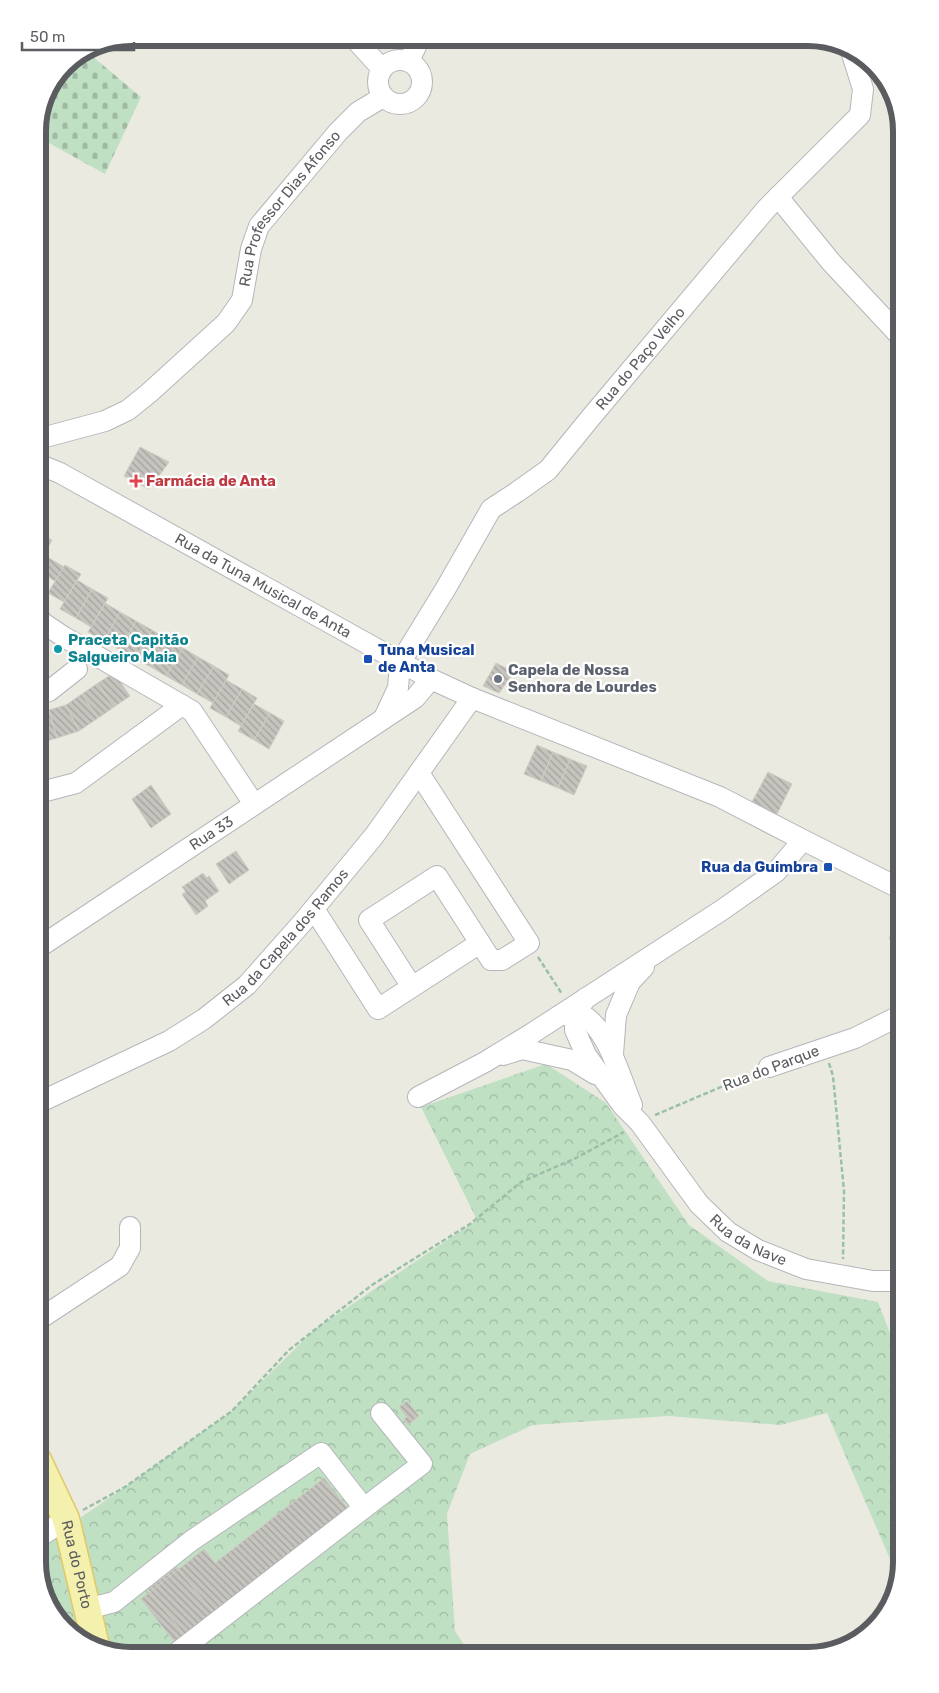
<svg xmlns="http://www.w3.org/2000/svg" width="939" height="1693" font-family="Rubik,sans-serif">
<style>
.forest{fill:url(#forest-crowns)}
.cemetery{fill:url(#cemetery-stones)}
.building{fill:url(#building-back-hatch);stroke:#cfccc1}
.lines{fill:none;stroke-linecap:round;stroke-linejoin:round}
.minor-casing{stroke:#b4b6ba;stroke-width:22}
.major-casing{stroke:#dfca66;stroke-width:29}
.path{stroke:#9ac0a9;stroke-width:2.5;stroke-dasharray:5 2.5;stroke-linecap:butt}
.minor{stroke:#fff;stroke-width:20}
.major{stroke:#f4f0ad;stroke-width:26}
.health-dot{fill:#e0444e;stroke:#fff;stroke-width:2}
.culture-dot{fill:#0f9aa8;stroke:#fff;stroke-width:2}
.transit-dot{fill:#1a4fb4;stroke:#fff;stroke-width:2}
.worship-dot{fill:#6b7280;stroke:#fff;stroke-width:2}
.labels{text-anchor:middle;dominant-baseline:central;stroke-width:4.5;stroke-linejoin:round;paint-order:stroke}
.street-label{font-size:15px;fill:#5a5c60;stroke:#fff}
.health-label{font-size:15px;font-weight:bold;fill:#be3a42;stroke:#fff;text-anchor:start}
.culture-label{font-size:15px;font-weight:bold;fill:#0d838f;stroke:#fff;text-anchor:start}
.transit-label{font-size:15px;font-weight:bold;fill:#164399;stroke:#fff;text-anchor:start}
.worship-label{font-size:15px;font-weight:bold;fill:#5b616d;stroke:#fff;text-anchor:start}
.rim{fill:none;stroke:#5a5c60;stroke-width:6}
</style>
<defs>
<pattern id="forest-crowns" width="20" height="18" patternUnits="userSpaceOnUse" patternTransform="scale(1.25)"><rect width="20" height="18" fill="#c0e0c4"/><path d="M2 6a3 3 0 1 1 6 0M12 15a3 3 0 1 1 6 0" fill="none" stroke="#9fb9a3"/></pattern>
<pattern id="cemetery-stones" width="16" height="16" patternUnits="userSpaceOnUse" patternTransform="scale(1.25)"><rect width="16" height="16" fill="#c0e0c4"/><path d="M2 7V4a2 2 0 0 1 4 0v3zM10 15v-3a2 2 0 0 1 4 0v3z" fill="#9fb9a3"/></pattern>
<pattern id="building-back-hatch" width="6" height="6" patternUnits="userSpaceOnUse" patternTransform="scale(1.25)"><rect width="6" height="6" fill="#c6c4be"/><path d="M-1 5l2 2M0 0l6 6M5-1l2 2" fill="none" stroke="#a4a29e"/></pattern>
</defs>
<rect width="100%" height="100%" fill="#ebeae1"/>
<path class="forest" d="M546 1064 606 1103 689 1225 768 1281 878 1302 901 1362V1562L892 1592 893 1566 827 1413 780 1425 668 1416 533 1425 470 1454 447 1514 455 1631 471 1655H125L79 1640 45 1598 38 1562V1547L125 1487 232 1411 314 1330 477 1220 421 1107Z"/>
<path class="cemetery" d="M86 51 141 97 105 174 38 137V125L65 65Z"/>
<path class="building" d="M140 447 169 462 159 476 157 475 149 489 124 476Z
M38 532 52 540 38 566Z
M44 555 64 567 55 581 38 571V566Z
M65 565 81 574 64 602 48 593Z
M77 580 92 589 76 618 60 609Z
M92 589 108 598 91 627 76 618Z
M105 603 120 612 104 641 88 632Z
M120 612 136 621 120 650 104 641Z
M136 621 152 630 135 659 120 650Z
M152 630 167 639 151 667 135 659Z
M167 639 183 648 166 676 151 667Z
M183 648 198 657 182 685 166 676Z
M198 657 214 666 197 694 182 685Z
M496 663 514 672 499 693 483 686Z
M214 666 229 675 213 703 197 694Z
M114 673 130 696 114 707 98 683Z
M226 680 242 689 226 717 210 708Z
M98 683 114 707 98 718 82 694Z
M242 689 257 698 241 726 226 717Z
M82 694 98 718 79 731 66 705Z
M254 704 270 713 254 740 238 731Z
M66 705 79 731 57 738 49 710Z
M49 710 57 738 39 743 38 714Z
M270 713 284 721 269 749 254 740Z
M537 745 553 752 541 781 524 774Z
M553 752 570 759 558 788 541 781Z
M570 759 587 766 574 795 558 788Z
M768 772 792 784 777 814 752 802Z
M151 785 171 814 151 828 132 799Z
M236 851 249 870 229 884 216 864Z
M203 873 207 878 209 876 219 891 205 901 208 906 196 915 182 894 186 892 182 887Z
M901 912V945L889 939Z
M407 1401 419 1416 408 1425 404 1419 407 1417 399 1407Z
M324 1478 348 1509 176 1644 141 1599 204 1549 215 1563Z
M177 1567 215 1615 187 1638 148 1589Z"/>
<g class="lines">
<g class="minor-casing">
<g id="minor">
<path d="M354 38 382 69"/>
<circle cx="400" cy="82" r="22"/>
<path d="M409 61 420 38"/>
<path d="M778 197 831 262 901 337"/>
<path id="s1" d="M38 439 105 421 128 410 149 393 226 323 242 300 251 249 259 226 338 132 358 112 383 97"/>
<path id="s2" d="M38 464 60 473 431 679 472 698 720 797 803 840 901 889"/>
<path d="M38 616 43 623 64 637 192 711 254 804"/>
<path d="M38 695 49 691 77 669"/>
<path id="s3" d="M384 718 398 688 400 663 446 588 491 509 517 492 548 470 592 416 767 208 860 115 863 89 851 51"/>
<path d="M38 793 76 783 182 705"/>
<path d="M314 909 378 1009 412 987 369 920 437 876 491 960H502L529 943 419 773"/>
<path id="s4" d="M38 948 415 698 431 679"/>
<path d="M412 987 480 943"/>
<path id="s5" d="M586 998 575 1013V1030L586 1055 623 1106 640 1123 699 1204 728 1232 758 1250 806 1269 873 1281H901"/>
<path d="M564 1015C569 1014 575 1012 580 1014 607 1025 621 1080 632 1105"/>
<path d="M613 1054 616 1015 630 982 644 967"/>
<path d="M503 1055 522 1049 572 1060 595 1074"/>
<path d="M769 1067 855 1038 901 1015"/>
<path d="M418 1097 485 1062 531 1034 722 910 776 872 803 840"/>
<path id="s6" d="M38 1103 169 1041 204 1019 247 985 302 923 374 836 472 698"/>
<path d="M38 1320 120 1266 130 1248V1227"/>
<path d="M364 1508 422 1464 381 1413"/>
<path d="M38 1538 66 1519"/>
<path d="M87 1609 114 1602 191 1541 321 1453 364 1508 174 1655"/>
</g>
</g>
<g class="major-casing">
<g id="major">
<path id="s7" d="M38 1460 66 1519 96 1646"/>
</g>
</g>
<path class="path" d="M538 957 562 994
M829 1063 833 1076 844 1191 843 1259
M655 1115 754 1073
M83 1510 125 1487 232 1411 289 1350 372 1285 470 1224 521 1182 576 1158 624 1132"/>
<use href="#minor" class="minor"/>
<use href="#major" class="major"/>
</g>
<path class="health-dot" d="M133.5 473.5h5v5h5v5h-5v5h-5v-5h-5v-5h5z"/>
<circle class="culture-dot" cx="58" cy="649" r="5"/>
<g class="transit-dot">
<rect x="363" y="654" width="10" height="10" rx="2.5"/>
<rect x="823" y="862" width="10" height="10" rx="2.5"/>
</g>
<circle class="worship-dot" cx="498" cy="679" r="5"/>
<g class="labels">
<g class="street-label">
<text stroke="none"><textPath href="#s1" startOffset="360">Rua Professor Dias Afonso</textPath></text>
<text stroke="none"><textPath href="#s3" startOffset="451">Rua do Paço Velho</textPath></text>
<text stroke="none"><textPath href="#s2" startOffset="256">Rua da Tuna Musical de Anta</textPath></text>
<text stroke="none"><textPath href="#s4" startOffset="208">Rua 33</textPath></text>
<text stroke="none"><textPath href="#s6" startOffset="302">Rua da Capela dos Ramos</textPath></text>
<text transform="translate(771 1068) rotate(-21)">Rua do Parque</text>
<text stroke="none"><textPath href="#s5" startOffset="312">Rua da Nave</textPath></text>
<text stroke="none"><textPath href="#s7" startOffset="112">Rua do Porto</textPath></text>
</g>
<g class="health-label">
<text x="146" y="481">Farmácia de Anta</text>
</g>
<g class="culture-label">
<text x="68" y="640">Praceta Capitão<tspan x="68" dy="17">Salgueiro Maia</tspan></text>
</g>
<g class="transit-label">
<text x="378" y="650">Tuna Musical<tspan x="378" dy="17">de Anta</tspan></text>
<text x="818" y="867" text-anchor="end">Rua da Guimbra</text>
</g>
<g class="worship-label">
<text x="508" y="670">Capela de Nossa<tspan x="508" dy="17">Senhora de Lourdes</tspan></text>
</g>
</g>
<path d="M0 0H939V1693H0ZM131 46H808A85 85 0 0 1 893 131V1562A85 85 0 0 1 808 1647H131A85 85 0 0 1 46 1562V131A85 85 0 0 1 131 46Z" fill="#fff" fill-rule="evenodd"/>
<path class="rim" d="M131 46H808A85 85 0 0 1 893 131V1562A85 85 0 0 1 808 1647H131A85 85 0 0 1 46 1562V131A85 85 0 0 1 131 46Z"/>
<path d="M22 42v8h112v-8" fill="none" stroke="#5a5c60" stroke-width="2.5"/>
<text x="30" y="42" font-size="15" fill="#5a5c60" stroke="#ffffff" stroke-width="4" paint-order="stroke">50 m</text>
</svg>
